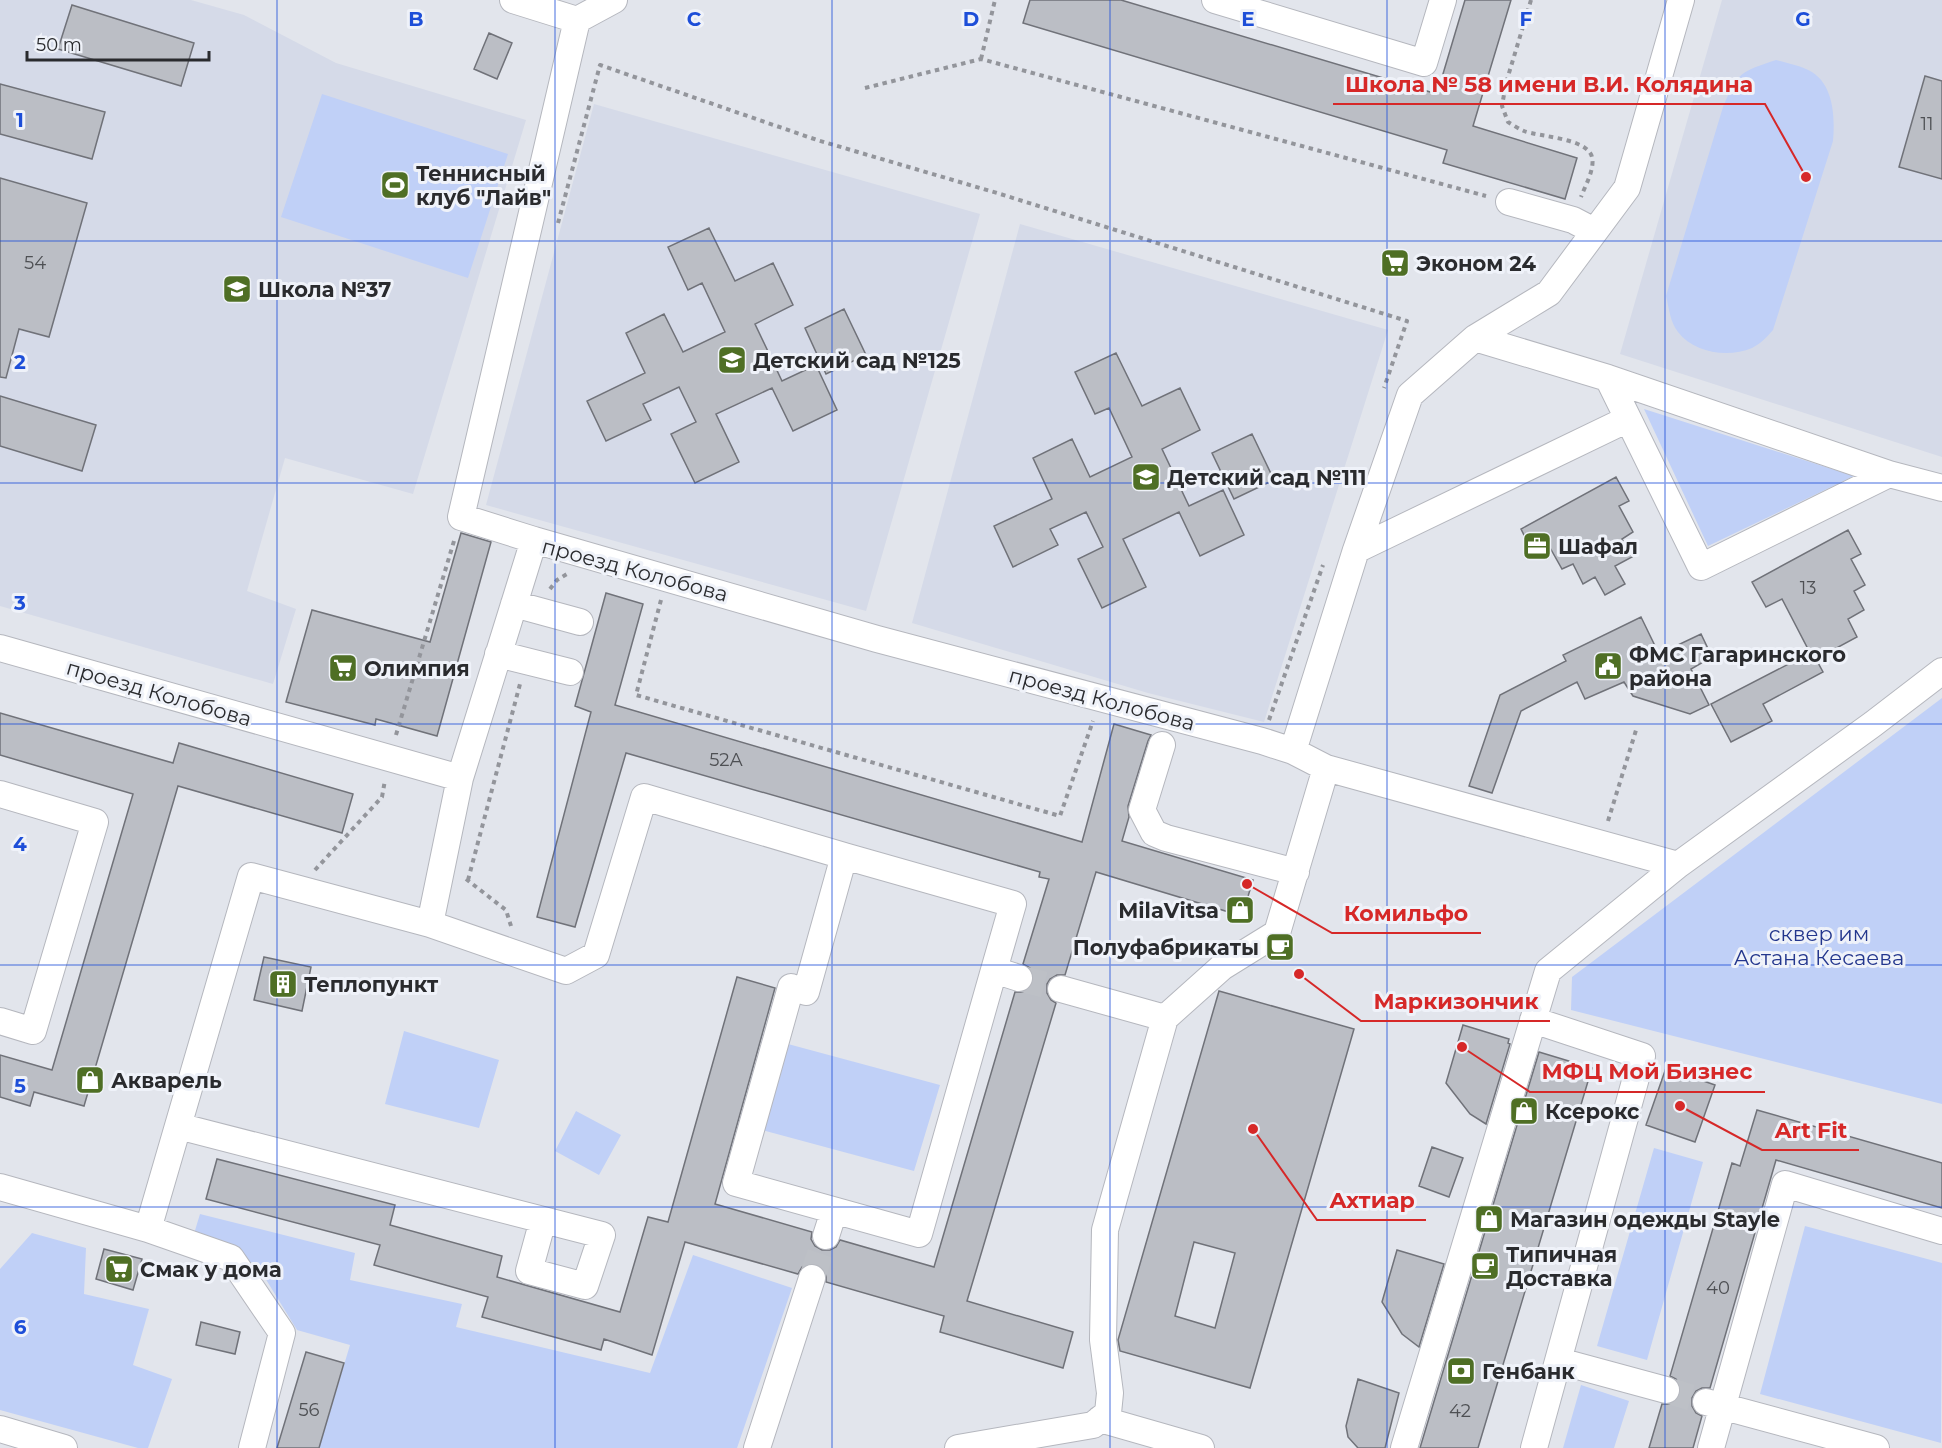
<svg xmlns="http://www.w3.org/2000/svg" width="1942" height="1448" font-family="Montserrat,sans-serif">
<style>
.built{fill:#d5dae8}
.green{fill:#c0d0f7}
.building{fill:#bbbec5;stroke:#707279;stroke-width:1.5;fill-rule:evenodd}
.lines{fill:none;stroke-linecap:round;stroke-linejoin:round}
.minor-tunnel{stroke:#bdc0c6;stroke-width:26;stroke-dasharray:26 13;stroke-linecap:butt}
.minor-casing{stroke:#b5b7be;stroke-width:28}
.path{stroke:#93959b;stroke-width:4;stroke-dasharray:4.5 4.5;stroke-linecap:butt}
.minor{stroke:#fff;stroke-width:26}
.grid{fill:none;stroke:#1d4ed8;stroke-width:1.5;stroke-opacity:0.55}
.labels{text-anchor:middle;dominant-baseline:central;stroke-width:6;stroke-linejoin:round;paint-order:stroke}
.number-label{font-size:18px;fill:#4e5054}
.poi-label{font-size:21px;font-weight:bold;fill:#2a2b2e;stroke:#eff2f9;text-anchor:start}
.street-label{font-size:21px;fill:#2a2b2e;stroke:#eff2f9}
.park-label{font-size:21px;fill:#23368d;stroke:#eff2f9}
.grid-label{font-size:20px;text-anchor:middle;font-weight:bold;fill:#1d4ed8;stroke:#eff2f9;stroke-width:6;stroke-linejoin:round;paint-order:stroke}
.leader{fill:none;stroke:#d62828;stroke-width:2}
.callout-dot{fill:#d62828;stroke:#eff2f9;stroke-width:2}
.callout-label{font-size:22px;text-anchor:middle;font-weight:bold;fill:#d62828;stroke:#eff2f9;stroke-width:6;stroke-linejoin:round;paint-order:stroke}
</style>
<rect width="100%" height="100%" fill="#e2e5ec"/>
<path class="built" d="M0 0H191L244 15 336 63 526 120 413 494 285 458 247 591 296 609 273 684 0 606Z
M1722 0H1942V457L1620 354Z
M594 104 980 214 866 611 486 505Z
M1020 224 1388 330 1264 722 1148 693 912 623Z"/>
<path class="green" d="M1776 60C1787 63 1802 66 1812 72 1834 86 1835 118 1833 141L1773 330C1767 337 1760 344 1752 348 1728 358 1694 353 1678 332 1670 322 1669 308 1666 296L1723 107C1738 71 1741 72 1776 60Z
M322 94 508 154 468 278 281 217Z
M1644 409 1854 476 1708 546Z
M1942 698V1104L1571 1010 1572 977Z
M404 1031 499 1060 479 1128 385 1104Z
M788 1044 940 1085 914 1171 762 1130Z
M576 1111 621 1135 599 1175 555 1151Z
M1654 1148 1703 1162 1647 1360 1597 1346Z
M200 1214 355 1253 350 1280 462 1304 456 1327 650 1373 693 1255 792 1288 737 1448H319L350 1345 297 1330 262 1273 237 1255 193 1237Z
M1805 1226 1942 1263 1941 1443 1760 1394Z
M32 1233 86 1248 84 1294 149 1309 133 1365 172 1379 148 1448H138L0 1410V1269Z
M1581 1385 1629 1401 1614 1448H1563Z"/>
<path class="building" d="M1030 0H1121L1437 94 1465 0H1511L1473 126 1577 158 1565 199 1443 163 1447 150 1023 23Z
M72 5 194 43 181 86 58 49Z
M489 33 512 43 497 79 474 69Z
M1925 76 1942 81V179L1899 167Z
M0 84 105 112 92 159 0 134Z
M0 178 87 203 49 337 19 329 6 378 0 377Z
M709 228 735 281 773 263 793 305 755 324 782 381 816 365 837 410 793 431 772 388 716 414 739 462 695 483 671 434 696 422 679 387 643 404 651 420 606 441 587 401 645 373 626 333 664 314 683 352 725 332 702 283 688 290 668 247Z
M844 309 866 355 826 374 805 328Z
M1116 353 1142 406 1180 388 1200 430 1162 449 1189 506 1223 490 1244 535 1200 556 1179 512 1123 539 1146 587 1102 608 1078 559 1103 547 1086 512 1050 529 1058 545 1013 567 994 526 1052 499 1033 458 1072 439 1090 477 1132 457 1109 408 1095 414 1075 372Z
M0 396 96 425 82 471 0 446Z
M1252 434 1274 480 1234 499 1212 453Z
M1616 477 1629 501 1619 506 1633 532 1622 539 1632 557 1615 566 1625 584 1605 595 1595 577 1583 584 1573 564 1562 569 1549 546 1534 555 1521 529Z
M1848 530 1861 554 1851 559 1865 585 1854 591 1864 610 1848 619 1857 637 1816 659 1823 672 1763 704 1772 721 1731 742 1711 704 1810 653 1782 599 1766 607 1752 582Z
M461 533 491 542 437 736 376 719 375 725 286 702 312 610 430 642Z
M606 593 643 604 615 705 1082 842 1114 724 1151 735 1148 741 1128 806 1129 817 1122 841 1253 880 1242 916 1096 872 1065 975H1057L1050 979 1047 984V993L1051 1000 1056 1003 967 1301 1073 1332 1063 1368 940 1332 944 1316 826 1282V1274L823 1268 817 1264H808L802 1267 798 1274 685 1242 652 1355 604 1339 601 1350 482 1317 488 1297 374 1265 380 1245 206 1199 217 1159 395 1205 390 1225 502 1256 497 1277 620 1312 648 1217 668 1222 737 977 775 988 715 1204 812 1232 811 1239 815 1246 822 1250H830L836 1247 840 1240 934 1267 1015 992H1023L1029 989 1033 982 1034 975 1030 968 1023 964 1049 879 1039 877 1040 872 626 753 575 927 537 917 591 712 575 706Z
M1641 617 1659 654 1701 634 1712 657 1691 669 1709 705 1690 714 1633 696 1624 682 1585 699 1577 682 1521 711 1492 793 1469 786 1500 695 1566 661 1563 655Z
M0 713 173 763 179 743 353 794 342 833 178 786 84 1106 34 1092 30 1106 0 1097V1055L52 1070 133 794 0 755Z
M264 957 311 967 302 1011 254 1000Z
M1219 991 1354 1029 1250 1388 1120 1351 1118 1340ZM1194 1242 1235 1253 1215 1328 1175 1316Z
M1463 1025 1509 1039 1508 1043 1510 1044 1486 1124 1470 1114 1446 1083Z
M1539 1052 1592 1068 1478 1448H1420Z
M1666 1068 1715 1085 1695 1142 1646 1125Z
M1757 1110 1942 1163V1208L1776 1160 1710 1388H1702L1696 1391 1692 1398V1406L1696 1413 1702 1416 1693 1448H1649L1662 1404H1670L1676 1401 1680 1394V1386L1676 1379 1670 1376 1732 1163 1740 1166Z
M1432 1147 1463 1158 1449 1197 1419 1186Z
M104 1249 142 1259 133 1290 96 1279Z
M1397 1250 1444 1264 1419 1347 1402 1334 1382 1302Z
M201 1322 240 1332 235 1354 196 1345Z
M306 1352 344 1363 319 1448H277Z
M1358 1379 1399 1393 1385 1448H1358L1348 1437 1346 1426Z"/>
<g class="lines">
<path class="minor-tunnel" d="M1019 978 1061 989
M812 1278 826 1236
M1666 1390 1706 1402"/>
<g class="minor-casing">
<path id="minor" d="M513 0 577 20
M1215 0 1424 63 1443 0
M1509 202 1573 220 1594 231
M1475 338 1608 378 1889 474 1942 488
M1608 378 1701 567 1889 474
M534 540 461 517 577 20 614 0
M1356 550 1628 419
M514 604 580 622
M0 648 460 778 534 540 877 639 1262 741 1293 751 1326 768 1678 865
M498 654 570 672
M1162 745 1142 810 1154 833 1166 838 1296 872
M1293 751 1356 550 1410 395 1475 338 1549 293 1627 188 1681 0
M460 778 430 924 251 876 178 1126 602 1235 585 1286 529 1271 543 1220
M0 794 95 822 33 1031 0 1021
M430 924 566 971 596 955 644 797 844 856
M994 970 919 1234 736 1183 791 987 806 992 844 856 1013 904 994 970 1019 978
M1061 989 1165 1018
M1533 1020 1642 1056 1534 1448
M178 1126 148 1229 231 1258 282 1333 252 1448
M0 1187 148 1229
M826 1236 834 1211
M1559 1361 1666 1390
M1706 1402 1876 1448
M1100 1419 1201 1448
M0 1429 64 1448
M757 1448 812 1278
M958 1448 1093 1425 1108 1413 1110 1393 1103 1340 1105 1230 1165 1018 1222 967 1277 933 1326 768
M1404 1448 1548 971 1678 865 1873 724 1942 671
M1711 1448 1785 1184 1942 1231"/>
</g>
<path class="path" d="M1531 0 1506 83 1502 106 1508 122C1513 125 1519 129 1524 131 1540 137 1587 138 1592 157 1595 169 1585 186 1581 197
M981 59 995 0
M865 88 981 59 1486 196
M558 223 600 65 817 140 997 193 1407 321 1384 388
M550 589 557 580 567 574
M661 600 636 695 1060 816 1093 721
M1269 720 1323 565
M396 735 454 541
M1608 821 1637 727
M315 870 382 797 385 780
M466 879 506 910 511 926
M468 880 520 684"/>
<use href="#minor" class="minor"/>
</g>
<path class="grid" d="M277 0V1448M555 0V1448M832 0V1448M1110 0V1448M1387 0V1448M1665 0V1448M0 241H1942M0 483H1942M0 724H1942M0 965H1942M0 1207H1942"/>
<defs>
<g id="stadium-square" transform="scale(1.5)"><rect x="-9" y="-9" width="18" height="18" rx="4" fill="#4f6f25" stroke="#eff2f9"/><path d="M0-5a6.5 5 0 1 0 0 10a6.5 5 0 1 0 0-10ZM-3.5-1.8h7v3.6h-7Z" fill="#fff"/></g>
<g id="supermarket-square" transform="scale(1.5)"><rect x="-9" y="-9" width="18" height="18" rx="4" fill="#4f6f25" stroke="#eff2f9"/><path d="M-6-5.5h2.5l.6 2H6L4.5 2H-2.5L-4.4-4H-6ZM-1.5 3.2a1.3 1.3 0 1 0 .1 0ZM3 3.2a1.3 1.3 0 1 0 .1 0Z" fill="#fff"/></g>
<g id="school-square" transform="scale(1.5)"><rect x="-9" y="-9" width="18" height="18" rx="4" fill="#4f6f25" stroke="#eff2f9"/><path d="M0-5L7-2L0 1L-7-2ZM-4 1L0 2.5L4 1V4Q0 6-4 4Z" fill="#fff"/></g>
<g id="office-square" transform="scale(1.5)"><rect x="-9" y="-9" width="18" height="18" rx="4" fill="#4f6f25" stroke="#eff2f9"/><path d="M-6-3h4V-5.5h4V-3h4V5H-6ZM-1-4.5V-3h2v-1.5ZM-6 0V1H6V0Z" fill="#fff"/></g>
<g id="civic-square" transform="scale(1.5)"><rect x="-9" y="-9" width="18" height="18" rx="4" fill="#4f6f25" stroke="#eff2f9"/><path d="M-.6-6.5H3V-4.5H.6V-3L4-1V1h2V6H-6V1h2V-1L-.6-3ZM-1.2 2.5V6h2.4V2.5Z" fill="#fff"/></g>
<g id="shop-square" transform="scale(1.5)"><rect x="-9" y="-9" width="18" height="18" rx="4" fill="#4f6f25" stroke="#eff2f9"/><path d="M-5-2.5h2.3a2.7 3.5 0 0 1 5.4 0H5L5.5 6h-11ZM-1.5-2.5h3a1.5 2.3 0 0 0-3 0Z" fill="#fff"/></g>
<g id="cafe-square" transform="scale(1.5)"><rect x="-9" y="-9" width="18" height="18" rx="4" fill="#4f6f25" stroke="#eff2f9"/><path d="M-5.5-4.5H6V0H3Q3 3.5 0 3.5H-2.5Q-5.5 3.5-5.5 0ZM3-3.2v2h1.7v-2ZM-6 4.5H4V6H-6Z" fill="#fff"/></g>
<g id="building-square" transform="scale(1.5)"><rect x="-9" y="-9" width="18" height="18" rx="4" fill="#4f6f25" stroke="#eff2f9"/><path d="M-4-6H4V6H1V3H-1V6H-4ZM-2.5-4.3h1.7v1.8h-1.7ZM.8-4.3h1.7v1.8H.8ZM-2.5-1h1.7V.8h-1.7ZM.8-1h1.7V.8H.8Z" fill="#fff"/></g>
<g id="bank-square" transform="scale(1.5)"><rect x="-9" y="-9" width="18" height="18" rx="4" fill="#4f6f25" stroke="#eff2f9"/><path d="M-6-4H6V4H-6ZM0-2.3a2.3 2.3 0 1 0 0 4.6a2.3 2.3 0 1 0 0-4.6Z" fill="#fff"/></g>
</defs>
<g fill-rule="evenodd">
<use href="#stadium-square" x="395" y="185"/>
<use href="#supermarket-square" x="1395" y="263"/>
<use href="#school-square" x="237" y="289"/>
<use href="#school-square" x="732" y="360"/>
<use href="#school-square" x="1146" y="477"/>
<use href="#office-square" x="1537" y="546"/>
<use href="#civic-square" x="1608" y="666"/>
<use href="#supermarket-square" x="343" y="668"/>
<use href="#shop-square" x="1240" y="910"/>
<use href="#cafe-square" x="1280" y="947"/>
<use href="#building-square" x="283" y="984"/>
<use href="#shop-square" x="90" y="1080"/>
<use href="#shop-square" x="1524" y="1111"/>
<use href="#shop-square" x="1489" y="1219"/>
<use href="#cafe-square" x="1485" y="1266"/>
<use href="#supermarket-square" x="119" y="1269"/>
<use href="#bank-square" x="1461" y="1371"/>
</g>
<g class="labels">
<g class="number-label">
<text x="1927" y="124">11</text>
<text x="35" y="263">54</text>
<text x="1808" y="588">13</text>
<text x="726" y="760">52А</text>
<text x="1718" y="1288">40</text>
<text x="309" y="1410">56</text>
<text x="1460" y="1411">42</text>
</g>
<g class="poi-label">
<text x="416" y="173">Теннисный<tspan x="416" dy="24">клуб "Лайв"</tspan></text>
<text x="1416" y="263">Эконом 24</text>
<text x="258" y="289">Школа №37</text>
<text x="753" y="360">Детский сад №125</text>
<text x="1167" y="477">Детский сад №111</text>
<text x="1558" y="546">Шафал</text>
<text x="1629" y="654">ФМС Гагаринского<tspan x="1629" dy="24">района</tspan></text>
<text x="364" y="668">Олимпия</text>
<text x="1219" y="910" text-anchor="end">MilaVitsa</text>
<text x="1259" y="947" text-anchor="end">Полуфабрикаты</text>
<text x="304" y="984">Теплопункт</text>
<text x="111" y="1080">Акварель</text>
<text x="1545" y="1111">Ксерокс</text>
<text x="1510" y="1219">Магазин одежды Stayle</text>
<text x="1506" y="1254">Типичная<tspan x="1506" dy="24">Доставка</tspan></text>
<text x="140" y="1269">Смак у дома</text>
<text x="1482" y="1371">Генбанк</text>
</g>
<g class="street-label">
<text transform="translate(635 570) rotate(15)">проезд Колобова</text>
<text transform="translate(159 693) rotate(16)">проезд Колобова</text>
<text transform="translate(1102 699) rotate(15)">проезд Колобова</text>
</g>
<g class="park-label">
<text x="1819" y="933">сквер им<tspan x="1819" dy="24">Астана Кесаева</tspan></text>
</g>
</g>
<g class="grid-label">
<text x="416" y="26">B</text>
<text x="694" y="26">C</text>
<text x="971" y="26">D</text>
<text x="1248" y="26">E</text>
<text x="1526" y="26">F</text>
<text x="1803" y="26">G</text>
<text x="20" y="127">1</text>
<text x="20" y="369">2</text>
<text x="20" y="610">3</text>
<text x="20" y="851">4</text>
<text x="20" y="1093">5</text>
<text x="20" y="1334">6</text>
</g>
<path class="leader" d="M1806 177L1765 104H1333M1247 884L1332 933H1481M1299 974L1361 1021H1550M1462 1047L1530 1092H1765M1680 1106L1762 1150H1859M1253 1129L1317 1220H1426"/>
<g class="callout-dot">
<circle cx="1806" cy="177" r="6"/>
<circle cx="1247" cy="884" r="6"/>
<circle cx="1299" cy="974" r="6"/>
<circle cx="1462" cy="1047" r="6"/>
<circle cx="1680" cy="1106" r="6"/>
<circle cx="1253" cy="1129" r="6"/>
</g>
<g class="callout-label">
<text x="1549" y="92">Школа № 58 имени В.И. Колядина</text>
<text x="1406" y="921">Комильфо</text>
<text x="1456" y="1009">Маркизончик</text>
<text x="1647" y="1079">МФЦ Мой Бизнес</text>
<text x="1811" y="1138">Art Fit</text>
<text x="1372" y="1208">Ахтиар</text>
</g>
<path d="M27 51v9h182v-9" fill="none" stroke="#2a2b2e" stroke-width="3"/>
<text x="36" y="51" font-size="18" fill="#2a2b2e" stroke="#eff2f9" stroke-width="4.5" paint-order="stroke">50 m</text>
</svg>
